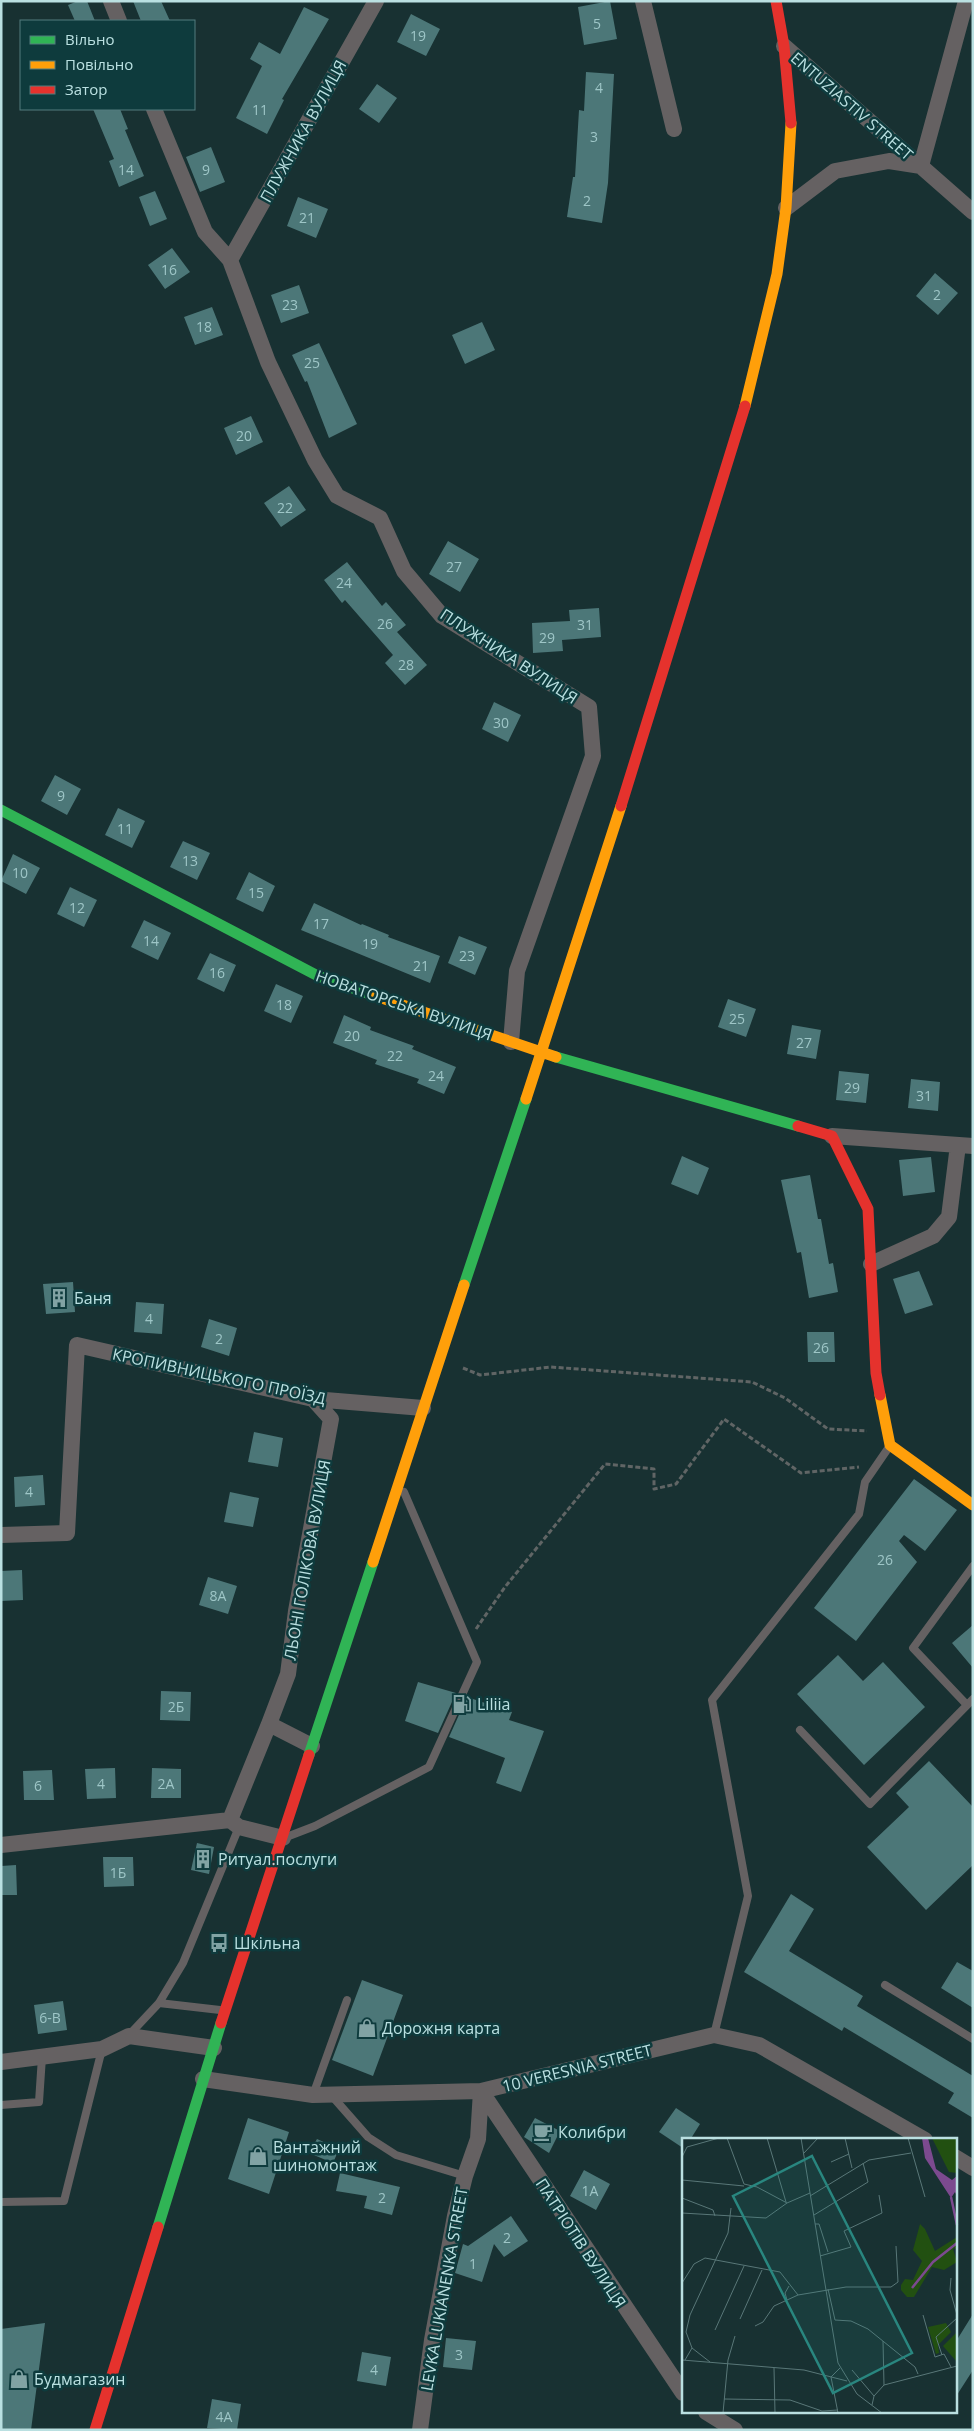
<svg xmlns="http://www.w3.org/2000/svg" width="974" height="2431" font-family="'Open Sans',sans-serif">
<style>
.building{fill:#4c7778}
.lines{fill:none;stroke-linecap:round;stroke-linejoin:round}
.path{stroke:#606565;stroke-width:3;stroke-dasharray:5 2.5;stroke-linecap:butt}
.lane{stroke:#656162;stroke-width:8}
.street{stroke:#656162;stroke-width:16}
.fast{stroke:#30b455;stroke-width:11}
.slow{stroke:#ff9f0a;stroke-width:11}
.jam{stroke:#e5322d;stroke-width:11}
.labels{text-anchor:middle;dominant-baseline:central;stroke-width:5;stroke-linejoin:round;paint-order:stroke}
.number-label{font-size:14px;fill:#9ec6c7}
.street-label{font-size:16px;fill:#bae0e1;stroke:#0e3b3d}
.poi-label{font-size:16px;fill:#bae0e1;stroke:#0e3b3d;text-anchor:start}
.inset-river{fill:none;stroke:#7c4a8f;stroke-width:2.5}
.inset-road{fill:none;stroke:#597778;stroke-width:1}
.view{fill:#29867f;fill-opacity:0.15;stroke:#29867f;stroke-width:2.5}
.inset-edge{fill:none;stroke:#bae0e1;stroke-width:2.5}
</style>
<rect width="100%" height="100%" fill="#183132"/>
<path class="building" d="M78 1H87L95 21H75L68 5Z
M133 1H161L170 21H141Z
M610 1 617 39 584 45 578 7Z
M304 7 329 19 282 99 284 100 267 134 236 118 262 66 250 59 259 42 280 54Z
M411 14 440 29 426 56 397 42Z
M586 72 614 74 608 183 602 223 567 217 573 177H575L579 110 584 111Z
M377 84 397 98 379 123 359 109Z
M93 109H120L128 129 125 130 144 176 119 187 109 161 114 159Z
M211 147 225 182 200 192 186 157Z
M155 191 167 219 150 226 139 197Z
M298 197 328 209 316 238 287 226Z
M172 248 190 272 165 289 148 265Z
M935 273 958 293 938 315 916 296Z
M299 285 309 313 281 323 271 295Z
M212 307 223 335 195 345 184 317Z
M482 322 495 350 465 364 452 335Z
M319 343 357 424 329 438 307 381 305 382 292 355Z
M251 416 263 442 236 455 224 428Z
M289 486 306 510 281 527 264 503Z
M448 541 479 559 460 592 429 574Z
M347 562 382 606 386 602 406 625 397 632 427 665 405 685 385 663 393 655 345 600 342 603 324 580Z
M599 608 601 637 562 640 563 651 533 653 532 623 570 621 569 610Z
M494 702 521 715 508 742 482 729Z
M55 775 81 789 67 815 41 801Z
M118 808 145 821 132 848 105 835Z
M183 841 210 853 197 880 170 867Z
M13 854 40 868 26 894 1 881Z
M249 872 275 886 263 912 236 899Z
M70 887 97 900 84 927 57 914Z
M314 903 361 925 362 924 389 935 388 937 440 956 430 983 301 930Z
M144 920 171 933 158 960 131 947Z
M459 936 487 947 475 975 448 963Z
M210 953 236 965 224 992 197 979Z
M276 984 303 996 291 1023 264 1011Z
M728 999 756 1009 746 1037 718 1027Z
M344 1015 371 1027 370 1030 414 1046 412 1049 456 1067 444 1094 417 1083 419 1079 375 1064 377 1060 333 1043Z
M792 1025 821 1030 816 1059 787 1054Z
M839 1071 869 1074 866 1103 836 1100Z
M911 1079 940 1082 938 1111 908 1108Z
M682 1156 709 1168 698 1195 671 1184Z
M931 1157 935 1192 903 1196 899 1160Z
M810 1175 818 1219H821L829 1264 833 1263 838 1292 809 1298 801 1252 797 1253 781 1180Z
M919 1271 933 1305 905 1314 893 1279Z
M73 1282 75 1312 46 1314 43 1284Z
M136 1302 164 1304 162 1334 134 1332Z
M209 1319 237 1328 229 1356 201 1347Z
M807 1332H834L835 1362H808Z
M254 1432 283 1438 278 1467 248 1462Z
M43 1475 45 1505 15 1507 14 1477Z
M914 1479 957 1510 925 1551 904 1535 899 1541 917 1562 856 1641 814 1608Z
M230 1492 259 1498 253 1527 224 1522Z
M22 1570 23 1600 1 1601V1571Z
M208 1577 237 1586 228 1614 199 1605Z
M973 1625V1668L952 1643Z
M838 1655 863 1681 883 1662 925 1707 864 1765 797 1694Z
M418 1682 456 1693 438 1733 405 1721Z
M161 1691 191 1692 190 1721 160 1720Z
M467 1697 512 1712 509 1720 544 1731 521 1792 496 1783 505 1758 449 1737Z
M929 1761 973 1807V1865L926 1910 867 1847 909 1807 896 1793Z
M115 1768 116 1798 87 1799 85 1769Z
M152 1768 181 1769V1798H151Z
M52 1770 54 1800H24L23 1771Z
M197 1843 214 1847 209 1874 191 1870Z
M103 1857H133L134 1886 104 1887Z
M16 1865 17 1895H1V1866Z
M791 1894 814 1909 789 1951 863 1996 857 2006 973 2076V2118L948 2103 954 2093 844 2027 842 2031 744 1972Z
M957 1962 973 1971V2008L941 1988Z
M362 1980 403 1995 373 2076 332 2060Z
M63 2001 67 2030 38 2034 34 2005Z
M676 2108 700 2124 690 2140H683V2148L659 2132Z
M248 2118 289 2132 269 2194 228 2179Z
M535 2118 560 2131 549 2153 524 2137Z
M317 2139 339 2149 333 2163 309 2153Z
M584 2170 610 2184 596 2210 570 2196Z
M340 2173 400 2187 392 2215 364 2208 367 2196 336 2191Z
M511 2216 528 2241 504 2257 494 2244 482 2282 455 2273 463 2244 468 2246Z
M973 2314V2370L955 2398V2343Z
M45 2323 31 2430H1V2329Z
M446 2338 476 2341 472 2370 443 2367Z
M362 2352 391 2357 386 2386 357 2381Z
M212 2399 241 2404 237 2430 207 2428Z"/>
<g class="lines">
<path class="path" d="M463 1368 480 1375 551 1367 752 1382 785 1398 828 1429 867 1431
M476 1629 505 1587 605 1464 654 1469V1489L676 1484 724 1419 801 1473 859 1467"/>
<path class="lane" d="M967 1705 913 1648 973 1566
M800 1730 870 1804 973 1699
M289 1836 315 1826 429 1767 477 1662 404 1492
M885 1985 973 2039
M159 2003 220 2010
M129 2035 159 2003 183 1963 239 1827
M714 2035 748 1896 712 1700 859 1514 865 1482 889 1447
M313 2095 347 2000
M332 2096 368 2137 396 2155 465 2176
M1 2105 39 2102 42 2057
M1 2202 64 2201 102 2049"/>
<path class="street" d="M111 1 119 21
M643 1 674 129
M784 46 973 212
M154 109 205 232 230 260 268 362 315 460 337 496 380 518 404 571 442 616 589 707 593 756 517 971 511 1042
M786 208 835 171 889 161 921 166 966 1
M230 260 376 1
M832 1136 973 1146
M871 1264 933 1236 949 1217 958 1145
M1 1535 67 1533 77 1345 313 1399 423 1408
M312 1746 269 1724 288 1674 296 1611 331 1419 313 1399
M230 1820 269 1724
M1 1845 230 1820 239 1827 283 1838
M1 2062 102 2049 129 2036 214 2048
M203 2079 313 2095 481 2091 714 2035 759 2045 925 2140
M481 2091 683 2393
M955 2157 973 2168
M706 2412 735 2430
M420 2430 432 2340 455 2216 465 2176 478 2139 481 2091"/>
<path class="fast" d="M1 810 318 976 373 995
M556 1057 798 1126
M464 1285 526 1099
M309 1755 373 1562
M158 2227 221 2023"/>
<path class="slow" d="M745 406 777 274 786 208 791 123
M373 995 556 1057
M526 1099 621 806
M880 1395 890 1445 973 1505
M373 1562 464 1285"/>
<path class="jam" d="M776 1 784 46 791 123
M621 806 745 406
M798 1126 832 1136 868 1209 876 1373 880 1395
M221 2023 309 1755
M95 2430 158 2227"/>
</g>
<defs>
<g id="building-bare" transform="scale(1.5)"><path d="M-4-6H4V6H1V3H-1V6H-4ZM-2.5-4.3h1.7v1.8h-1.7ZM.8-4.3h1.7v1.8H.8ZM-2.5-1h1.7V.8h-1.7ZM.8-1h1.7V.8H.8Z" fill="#81a3a4" stroke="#0e3b3d" stroke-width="2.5" paint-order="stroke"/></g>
<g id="fuel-bare" transform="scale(1.5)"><path d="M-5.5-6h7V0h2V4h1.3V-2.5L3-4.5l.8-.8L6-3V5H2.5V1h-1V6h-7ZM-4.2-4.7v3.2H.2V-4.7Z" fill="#81a3a4" stroke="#0e3b3d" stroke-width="2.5" paint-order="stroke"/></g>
<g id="bus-bare" transform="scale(1.5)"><path d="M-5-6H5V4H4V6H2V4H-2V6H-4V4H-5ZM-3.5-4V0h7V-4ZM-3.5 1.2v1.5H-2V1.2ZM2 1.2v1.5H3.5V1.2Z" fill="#81a3a4" stroke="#0e3b3d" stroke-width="2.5" paint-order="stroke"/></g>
<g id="shop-bare" transform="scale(1.5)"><path d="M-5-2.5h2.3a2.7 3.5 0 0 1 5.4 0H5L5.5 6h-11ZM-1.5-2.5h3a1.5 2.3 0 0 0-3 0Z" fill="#81a3a4" stroke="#0e3b3d" stroke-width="2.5" paint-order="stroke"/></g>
<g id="cafe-bare" transform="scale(1.5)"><path d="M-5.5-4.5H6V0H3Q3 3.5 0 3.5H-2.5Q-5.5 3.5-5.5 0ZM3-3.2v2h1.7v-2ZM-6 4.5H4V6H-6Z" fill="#81a3a4" stroke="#0e3b3d" stroke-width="2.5" paint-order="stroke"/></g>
</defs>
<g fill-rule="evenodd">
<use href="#building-bare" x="59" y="1298"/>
<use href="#fuel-bare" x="462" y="1704"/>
<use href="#building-bare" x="203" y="1859"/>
<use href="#bus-bare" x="219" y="1943"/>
<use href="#shop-bare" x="367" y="2028"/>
<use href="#cafe-bare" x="543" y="2132"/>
<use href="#shop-bare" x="258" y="2156"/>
<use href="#shop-bare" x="19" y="2379"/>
</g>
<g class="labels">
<g class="number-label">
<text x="597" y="23">5</text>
<text x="418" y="35">19</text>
<text x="599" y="87">4</text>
<text x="260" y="109">11</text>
<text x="594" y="136">3</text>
<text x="126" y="169">14</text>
<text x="206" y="169">9</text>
<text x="587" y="200">2</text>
<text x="307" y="217">21</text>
<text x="169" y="269">16</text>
<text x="937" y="294">2</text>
<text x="290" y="304">23</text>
<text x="204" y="326">18</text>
<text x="312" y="362">25</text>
<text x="244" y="435">20</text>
<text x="285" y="507">22</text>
<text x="454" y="566">27</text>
<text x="344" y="582">24</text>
<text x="385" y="623">26</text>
<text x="585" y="624">31</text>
<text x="547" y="637">29</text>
<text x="406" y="664">28</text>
<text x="501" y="722">30</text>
<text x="61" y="795">9</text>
<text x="125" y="828">11</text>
<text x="190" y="860">13</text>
<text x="20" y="872">10</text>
<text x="256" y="892">15</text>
<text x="77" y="907">12</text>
<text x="321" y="923">17</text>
<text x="151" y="940">14</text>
<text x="370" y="943">19</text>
<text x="467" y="955">23</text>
<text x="421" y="965">21</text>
<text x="217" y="972">16</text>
<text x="284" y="1004">18</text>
<text x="737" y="1018">25</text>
<text x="352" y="1035">20</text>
<text x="804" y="1042">27</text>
<text x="395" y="1055">22</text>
<text x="436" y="1075">24</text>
<text x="852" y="1087">29</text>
<text x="924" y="1095">31</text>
<text x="149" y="1318">4</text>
<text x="219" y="1338">2</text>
<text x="821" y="1347">26</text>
<text x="29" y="1491">4</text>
<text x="885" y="1559">26</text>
<text x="218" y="1595">8А</text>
<text x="176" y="1706">2Б</text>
<text x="101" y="1783">4</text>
<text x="166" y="1783">2А</text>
<text x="38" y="1785">6</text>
<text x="118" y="1872">1Б</text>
<text x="50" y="2017">6-В</text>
<text x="590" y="2190">1А</text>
<text x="382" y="2197">2</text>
<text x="507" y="2237">2</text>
<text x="473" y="2263">1</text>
<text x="459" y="2354">3</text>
<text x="374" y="2369">4</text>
<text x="224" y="2416">4А</text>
</g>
<g class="street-label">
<text transform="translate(852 106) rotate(41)">ENTUZIASTIV STREET</text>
<text transform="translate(303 131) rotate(-61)">ПЛУЖНИКА ВУЛИЦЯ</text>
<text transform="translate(509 656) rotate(33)">ПЛУЖНИКА ВУЛИЦЯ</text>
<text transform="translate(404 1005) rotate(19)">НОВАТОРСЬКА ВУЛИЦЯ</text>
<text transform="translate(219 1376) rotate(12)">КРОПИВНИЦЬКОГО ПРОЇЗД</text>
<text transform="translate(307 1560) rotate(-80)">ЛЬОНІ ГОЛІКОВА ВУЛИЦЯ</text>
<text transform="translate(577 2068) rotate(-14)">10 VERESNIA STREET</text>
<text transform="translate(581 2243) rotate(57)">ПАТРІОТІВ ВУЛИЦЯ</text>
<text transform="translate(444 2289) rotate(-80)">LEVKA LUKIANENKA STREET</text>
</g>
<g class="poi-label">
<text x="74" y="1298">Баня</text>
<text x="477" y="1704">Liliia</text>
<text x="218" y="1859">Ритуал.послуги</text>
<text x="234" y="1943">Шкільна</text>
<text x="382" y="2028">Дорожня карта</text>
<text x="558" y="2132">Колибри</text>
<text x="273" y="2147">Вантажний<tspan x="273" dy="18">шиномонтаж</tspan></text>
<text x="34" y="2379">Будмагазин</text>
</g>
</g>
<g transform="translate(682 2138)">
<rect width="275" height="275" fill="#183132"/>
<path d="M250 0H275V35L267 34ZM238 86 243 91 253 113 275 99V110L271 111 275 124 262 132 250 129 232 159H225L219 152V147L223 141 231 142 240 123 231 112ZM264 185 269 194 256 207 257 215 254 216 246 189ZM275 194V224L261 208Z" fill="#225011"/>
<path d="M240 0H246L254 31 270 42 275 38V58L273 54 269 60 243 20Z" fill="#7c4a8f"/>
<path class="inset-river" d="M269 59 275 87M230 150 251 124 275 105"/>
<path class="inset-road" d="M45 0 62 46 75 49 105 65M85 0 104 64M119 0 156 225 175 256 200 275M163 0 170 30M226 0 243 59M122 15 136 0M0 19 5 9 37 0M149 24 167 16M0 42 62 48M128 58 187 22 229 15M0 60 31 72 33 78M0 75 84 80 105 65 128 55M132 77 186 44 181 25M133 86H137L146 114M138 118 169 109 162 93 200 75 197 57M269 140 268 152 275 177M0 145 12 126 23 120 98 134 116 157 164 149H209L216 144 214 108M146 151 153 182 169 183 186 191 233 229 236 236M105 162 103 155 107 148M241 177 253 219 262 216 269 229M58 181 80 132M73 188 81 184 92 168 116 157M33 192 62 128M201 203 202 247M10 210 28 224M260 217 254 199 275 180M0 222 122 232 165 243M3 222 10 210 4 194 8 177 46 95 49 70M92 230 93 275M170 232 192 258M42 261 108 262 140 273 156 272M190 267 192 258 202 247 275 228M41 275 46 222 53 198M156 275 149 239 158 230"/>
<path class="view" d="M130 18 230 215 151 255 51 58Z"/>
<rect width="275" height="275" class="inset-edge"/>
</g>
<rect width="974" height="2431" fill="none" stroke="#bae0e1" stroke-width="5"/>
<rect x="20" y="20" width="175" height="90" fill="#0e3b3d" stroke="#537d7f"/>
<rect x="30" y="36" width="25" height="8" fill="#30b455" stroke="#537d7f"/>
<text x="65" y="45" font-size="15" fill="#bae0e1">Вільно</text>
<rect x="30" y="61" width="25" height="8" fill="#ff9f0a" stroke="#537d7f"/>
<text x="65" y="70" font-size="15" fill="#bae0e1">Повільно</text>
<rect x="30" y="86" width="25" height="8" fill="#e5322d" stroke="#537d7f"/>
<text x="65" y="95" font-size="15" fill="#bae0e1">Затор</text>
</svg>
